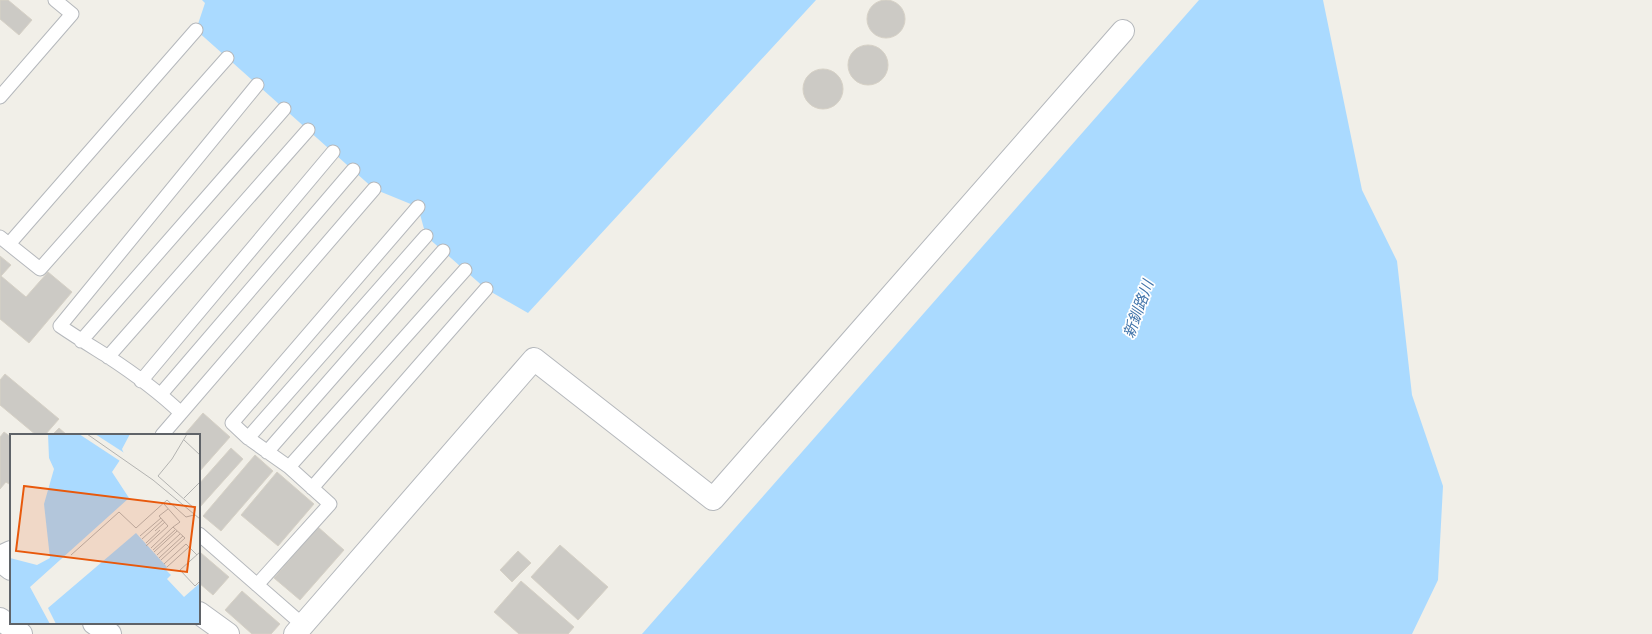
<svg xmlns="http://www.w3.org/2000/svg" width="1652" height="634" font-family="'Titillium Web','Noto Sans JP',sans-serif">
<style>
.water{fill:#aadaff}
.building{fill:#cccac5;stroke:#d6d1c6}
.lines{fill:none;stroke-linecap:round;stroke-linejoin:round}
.service-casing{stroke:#b5b8bc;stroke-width:15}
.minor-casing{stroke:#b5b8bc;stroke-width:24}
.tertiary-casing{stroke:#b5b8bc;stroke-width:24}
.service{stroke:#fff;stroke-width:13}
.minor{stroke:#fff;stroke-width:22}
.tertiary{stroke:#fff;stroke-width:22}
.labels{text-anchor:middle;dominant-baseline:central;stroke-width:3.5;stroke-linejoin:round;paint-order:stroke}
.water-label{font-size:15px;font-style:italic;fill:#4174aa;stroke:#fff}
.inset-road{fill:none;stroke:#b3b3b1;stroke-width:1}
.view{fill:#e8590c;fill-opacity:0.15;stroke:#e8590c;stroke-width:2}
.inset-edge{fill:none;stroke:#5f6368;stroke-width:2}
</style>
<rect width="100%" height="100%" fill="#f1efe8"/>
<path class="water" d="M202 0H816L528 313 486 289 426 236 418 207 374 189 196 30 205 3Z
M1199 0H1323L1362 190 1397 261 1412 395 1443 486 1438 580 1412 634H642Z"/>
<path class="building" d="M0 0H8L32 20 19 35 0 19Z
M867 19a19 19 0 1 1 38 0a19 19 0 1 1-38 0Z
M848 65a20 20 0 1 1 40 0a20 20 0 1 1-40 0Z
M803 89a20 20 0 1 1 40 0a20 20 0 1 1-40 0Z
M0 256 11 265 1 276 26 297 48 272 72 292 29 343 0 319Z
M5 374 59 419 45 435H36L0 405V380Z
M203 413 230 437 199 472V435H184Z
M59 428 67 435H52Z
M4 432 11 437V482L9 484 6 482 0 489V437Z
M231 448 243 459 199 508V484Z
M255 455 273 471 221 531 203 516Z
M277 472 314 504 278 546 241 515Z
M318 527 344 550 300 600 274 578Z
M560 545 608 587 578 620 531 577Z
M518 551 531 563 512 582 500 570Z
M201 553 229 577 213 595 199 583V556Z
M521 581 574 627 568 634H519L494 612Z
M242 591 280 624 271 634H252L225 610Z"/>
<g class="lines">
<g class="service-casing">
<path id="service" d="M0 97 72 14 55 0
M0 237 40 269 227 58
M9 244 196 30
M81 341 284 109
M108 357 308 130
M141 381 333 152
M161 394 353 170
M181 413 374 189
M162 435 181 413C159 392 133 373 107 356 91 346 76 337 60 326L257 85
M248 438 426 236
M267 452 443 251
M289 467 465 270
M312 488 486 289
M199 534 303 625
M257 585 330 504 289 467 248 438 232 423 418 207"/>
</g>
<g class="minor-casing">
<path id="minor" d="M0 557 11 552
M199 613 228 634
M0 619 21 634
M295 634 534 359 713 499 1123 31"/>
</g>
<g class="tertiary-casing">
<path id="tertiary" d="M0 561 11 569
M94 623 110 634"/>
</g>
<use href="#service" class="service"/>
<use href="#minor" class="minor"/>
<use href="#tertiary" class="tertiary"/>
</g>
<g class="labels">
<g class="water-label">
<text transform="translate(1138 309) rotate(-70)">新釧路川</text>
</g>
</g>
<g transform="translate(10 434)">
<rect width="190" height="190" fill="#f1efe8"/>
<path d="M38 0H120L112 15 114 20 102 38 119 64 20 153 40 190H0V124L27 131 40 124 34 70 44 35 39 24ZM126 99 157 133 156 136 161 141 157 145 174 163 190 149V190H46L38 174Z" fill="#aadaff"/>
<path d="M69 0H85L116 20 110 27Z" fill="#f1efe8"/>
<path class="inset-road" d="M77 0 143 46 190 85M174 6 190 21M174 64 190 48M145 97 155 88M130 102 151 84M132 105 153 86M136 109 150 96M136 112 158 92 149 82 158 75M141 114 163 93M143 116 165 96M144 118 167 97M190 118 170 136 185 152 190 147M61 121 109 78 126 94 157 66 176 83 184 81 185 75 148 42 162 25 177 0M147 121 170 100M149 124 173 102M151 126 175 104 163 93 170 88 154 70M154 130 176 110 187 121M157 133 179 113"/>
<path class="view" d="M14 52 185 73 177 138 6 117Z"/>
<rect width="190" height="190" class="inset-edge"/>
</g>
</svg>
